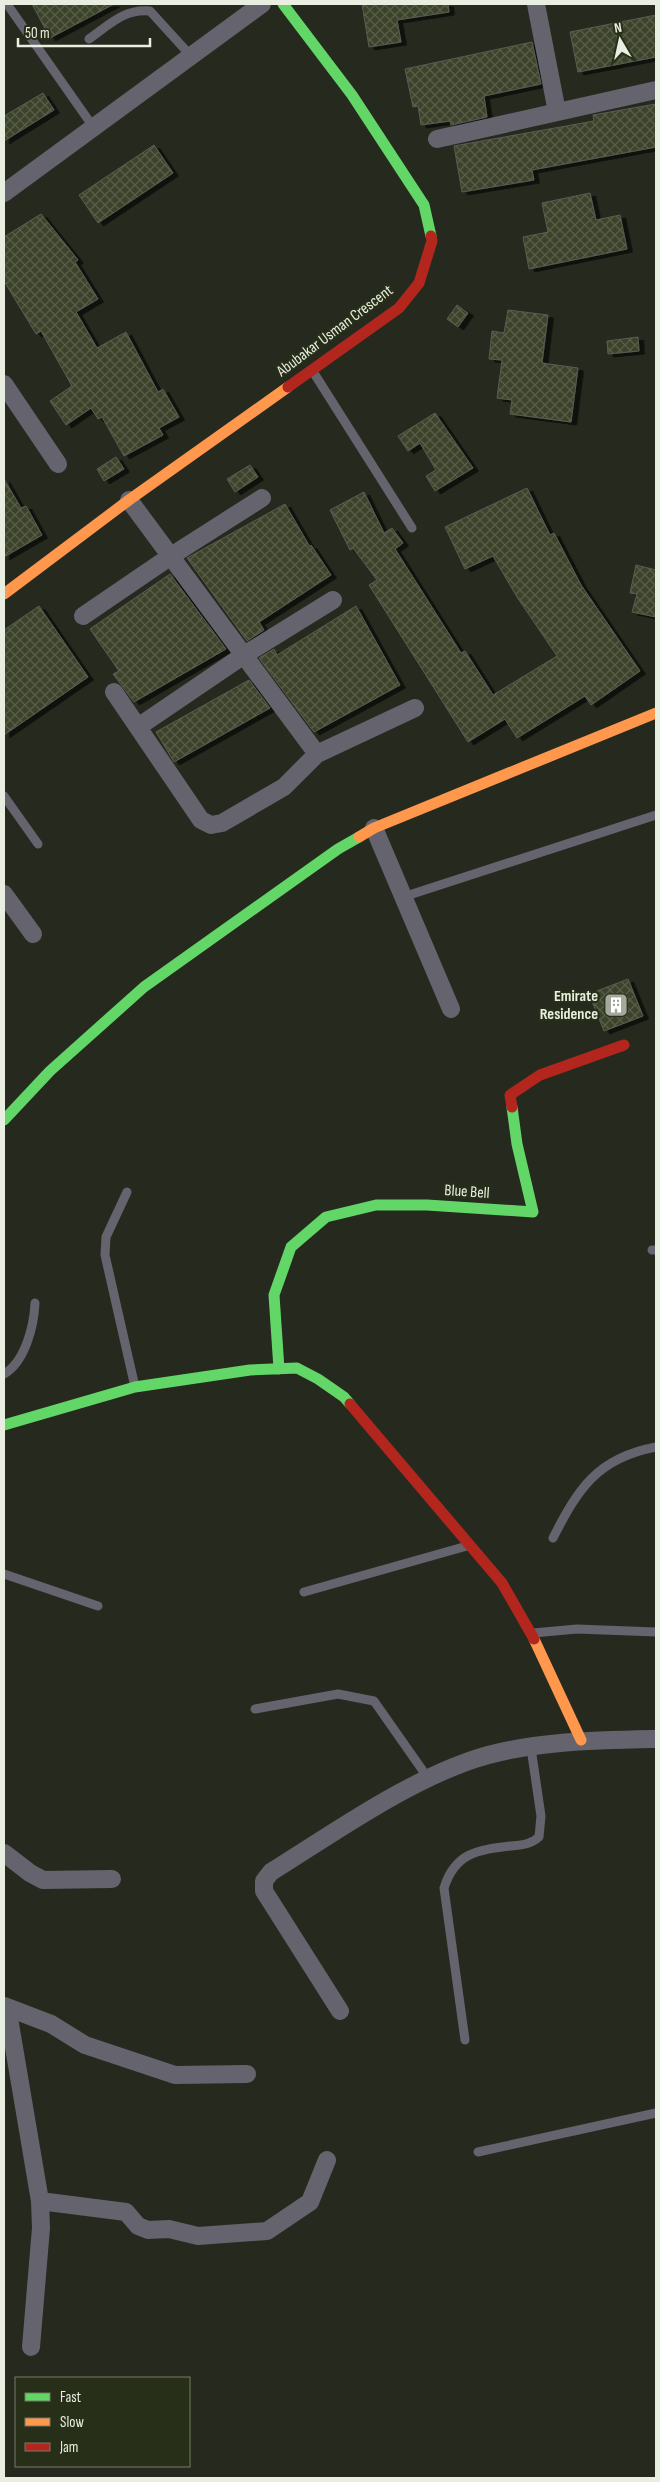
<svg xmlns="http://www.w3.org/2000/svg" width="660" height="2482" font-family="'Sofia Sans Condensed',sans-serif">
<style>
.building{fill:url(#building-cross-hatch);stroke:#595d52;filter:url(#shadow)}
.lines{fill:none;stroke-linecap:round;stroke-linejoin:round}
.lane{stroke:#65636d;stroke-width:9}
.street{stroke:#65636d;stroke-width:18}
.fast{stroke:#63d668;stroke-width:11}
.slow{stroke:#ff974d;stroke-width:11}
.jam{stroke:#b3261e;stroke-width:11}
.labels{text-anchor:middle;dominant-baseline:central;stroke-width:4.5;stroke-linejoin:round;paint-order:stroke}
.street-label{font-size:16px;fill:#e8eee0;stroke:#272f19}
.poi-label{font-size:16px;font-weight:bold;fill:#e8eee0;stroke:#272f19;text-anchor:end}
</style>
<defs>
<pattern id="building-cross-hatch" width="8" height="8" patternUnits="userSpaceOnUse" patternTransform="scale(1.25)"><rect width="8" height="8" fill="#3c422b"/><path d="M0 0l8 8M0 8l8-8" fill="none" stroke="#585e49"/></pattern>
<filter id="shadow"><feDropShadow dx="5.5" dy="3" stdDeviation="0" flood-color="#0009"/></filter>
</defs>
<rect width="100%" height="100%" fill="#262a1e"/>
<path class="building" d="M32 4H114L50 38Z
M362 4H448L449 12 397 20 401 42 369 47Z
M656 15V57L578 72 570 32Z
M532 42 541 84 484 96 487 117 451 125 450 121 421 125 418 106 413 107 405 69Z
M43 93 54 110 4 141V116Z
M656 104V147L532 170 534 180 462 192 454 146 594 121 593 115Z
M154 145 173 173 98 223 79 195Z
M590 193 596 220 620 215 627 249 529 269 523 237 548 232 542 203Z
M41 214 78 260 75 262 98 299 76 312 97 348 126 332 158 392 163 389 179 417 159 428 163 435 124 456 102 417 98 419 91 408 66 425 50 401 72 386 41 331 36 334 4 281V237Z
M457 305 468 313 458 327 447 319Z
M508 310 548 315 542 363 578 368 571 422 510 414 512 400 497 398 502 360 489 359 492 331 504 333Z
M638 337 639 351 608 354 607 341Z
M435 413 473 468 435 491 426 476 436 470 420 443 408 451 398 436Z
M116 457 124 469 104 481 97 469Z
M250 465 258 477 235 492 227 479Z
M4 479 21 508 26 506 42 535 4 557Z
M527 488 550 535 554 533 581 585 640 671 591 705 585 696 517 738 505 719 468 742 369 585 377 580 353 548 350 550 330 510 364 492 384 533 392 528 403 543 395 549 461 653 465 651 493 695 557 656 517 597 493 556 465 569 445 527Z
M285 504 310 547 311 545 331 575 259 622 264 630 247 641 187 558Z
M636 565 656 570V617L632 612 637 594 630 593Z
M170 574 226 649 134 702 113 674 119 671 90 629Z
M39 606 88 677 4 735V630Z
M356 606 400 685 314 732 259 658 274 649 277 655Z
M249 680 270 708 174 762 156 732Z
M628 979 643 1016 604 1031 589 994Z"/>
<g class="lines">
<path class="lane" d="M7 4 94 128
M89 39C109 25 125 8 150 11L191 56
M312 370 412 528
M4 796 38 844
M403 897 656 815
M127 1192 106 1237 105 1255 135 1387
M652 1250H656
M4 1374C25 1362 34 1326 35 1303
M553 1538C578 1489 597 1458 656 1447
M4 1574 98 1606
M304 1592 467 1546
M533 1633 577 1629 656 1632
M255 1709 338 1694 374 1701 428 1778
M465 2040 444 1888C455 1853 477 1850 510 1846 521 1845 530 1845 539 1837L541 1816 531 1748
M478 2152 656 2113"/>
<path class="street" d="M536 4 557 112
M437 139 656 90
M4 193 262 4
M4 384 58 464
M129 500 317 754 415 708
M83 616 171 556 262 498
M114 692 201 820 211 825 222 823 284 787 317 754
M138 727 244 655 333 600
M374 828 451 1009
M4 894 33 934
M4 1853 30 1873 43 1880 112 1879
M4 2006 51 2024 85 2045 175 2075 247 2074
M340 2011 264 1891V1881L271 1872C332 1834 401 1785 469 1761 525 1741 597 1740 656 1739
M4 2012 10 2024 40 2201 41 2228 31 2347
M40 2201 126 2212 138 2226 148 2230 169 2229 198 2236 267 2231 310 2202 327 2160"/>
<path class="fast" d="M283 4 352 95 424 205 431 236
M4 1120 50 1071 144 987 338 849 359 837
M279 1369 274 1295 291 1247 326 1217 376 1205H427L533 1212 517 1144 512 1107
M4 1425 135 1387 250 1370 297 1368 318 1379 344 1397 350 1404"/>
<path class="slow" d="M4 594 129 500 288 387
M359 837 374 828 656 713
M534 1639 581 1740"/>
<path class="jam" d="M288 387 399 308 419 283 432 241 431 236
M512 1107 510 1095 540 1075 624 1045
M350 1404 502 1583 534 1639"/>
</g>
<defs>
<g id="building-square" transform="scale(1.25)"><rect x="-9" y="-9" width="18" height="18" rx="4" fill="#a4a99c" stroke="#272f19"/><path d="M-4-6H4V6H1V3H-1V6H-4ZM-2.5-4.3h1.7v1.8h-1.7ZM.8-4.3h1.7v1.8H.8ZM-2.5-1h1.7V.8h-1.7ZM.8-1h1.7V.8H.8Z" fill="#fff"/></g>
</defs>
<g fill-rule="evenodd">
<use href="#building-square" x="616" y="1005"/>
</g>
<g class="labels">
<g class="street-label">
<text transform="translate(335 331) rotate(-37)">Abubakar Usman Crescent</text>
<text transform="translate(467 1192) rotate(4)">Blue Bell</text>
</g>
<g class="poi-label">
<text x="598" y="996">Emirate<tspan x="598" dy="18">Residence</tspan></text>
</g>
</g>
<rect width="660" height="2482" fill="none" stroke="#e8eee0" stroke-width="10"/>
<rect x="15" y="2377" width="175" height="90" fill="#272f19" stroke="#747b69"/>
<rect x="25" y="2393" width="25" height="8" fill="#63d668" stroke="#747b69"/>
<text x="60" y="2402" font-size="15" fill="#e8eee0">Fast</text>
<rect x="25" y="2418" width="25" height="8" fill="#ff974d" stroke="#747b69"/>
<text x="60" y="2427" font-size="15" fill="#e8eee0">Slow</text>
<rect x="25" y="2443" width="25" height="8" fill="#b3261e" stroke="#747b69"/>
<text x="60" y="2452" font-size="15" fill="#e8eee0">Jam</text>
<g transform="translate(620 40) rotate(351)" stroke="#272f19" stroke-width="4" paint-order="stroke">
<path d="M0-4L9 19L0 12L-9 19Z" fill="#e8eee0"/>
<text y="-8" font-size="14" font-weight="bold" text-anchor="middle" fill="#e8eee0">N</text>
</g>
<path d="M18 38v8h132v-8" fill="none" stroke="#e8eee0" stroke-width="2.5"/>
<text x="25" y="38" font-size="15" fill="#e8eee0" stroke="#272f19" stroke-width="4" paint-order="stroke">50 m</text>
</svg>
